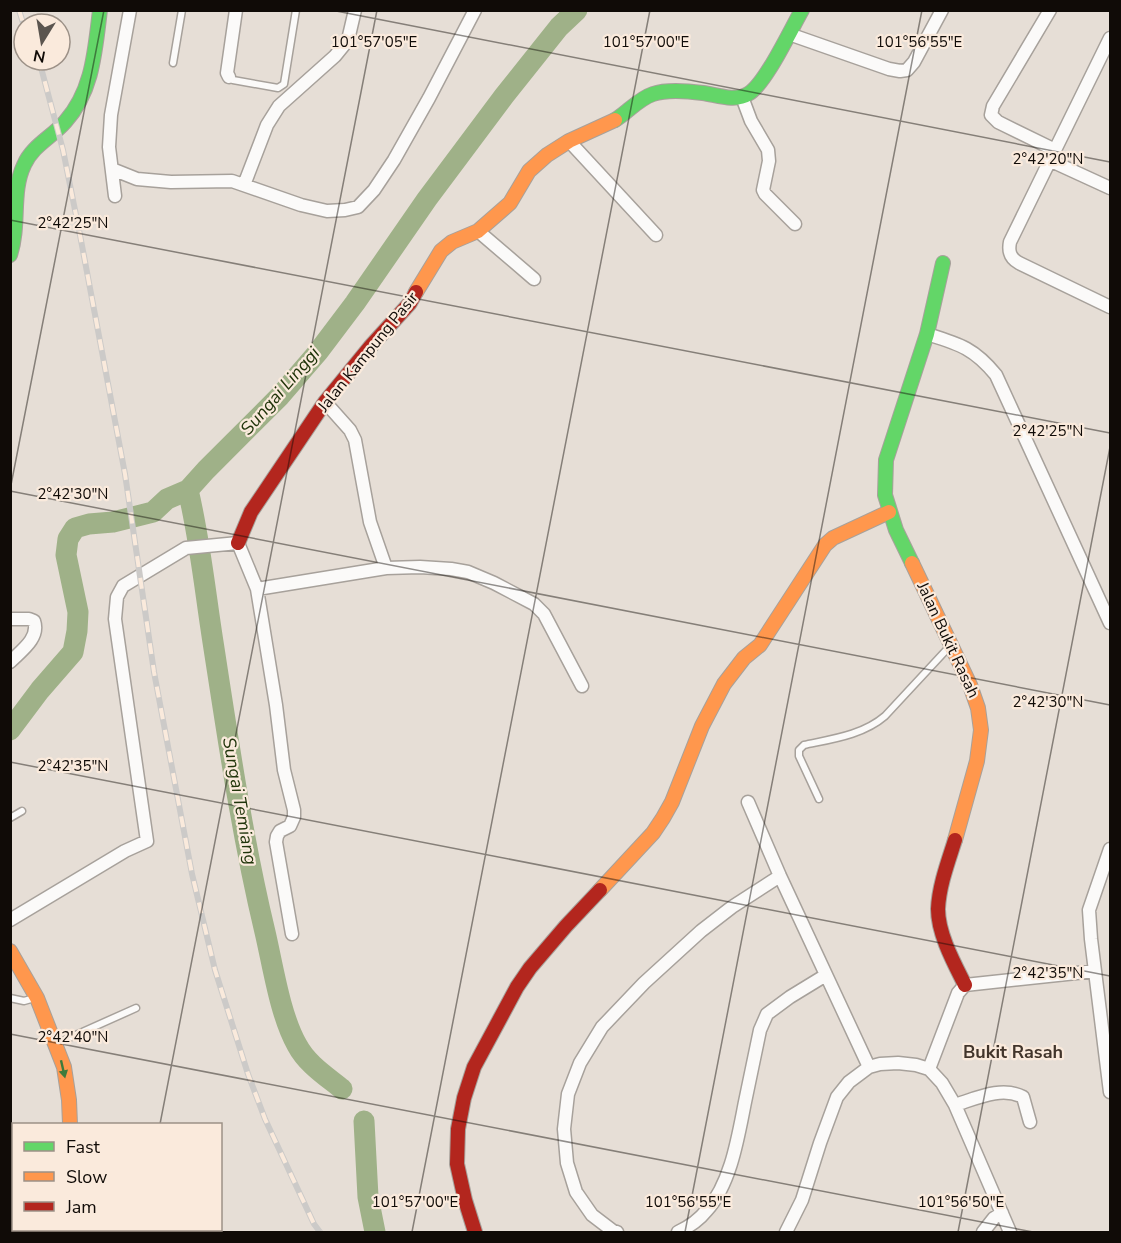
<svg xmlns="http://www.w3.org/2000/svg" width="1121" height="1243" font-family="'Nunito Sans',sans-serif">
<style>
.lines{fill:none;stroke-linecap:round;stroke-linejoin:round}
.river{stroke:#9fb188;stroke-width:21}
.lane-casing{stroke:#a7a19b;stroke-width:9}
.street-casing{stroke:#a7a19b;stroke-width:15}
.fast-casing{stroke:#a7a19b;stroke-width:16}
.slow-casing{stroke:#a7a19b;stroke-width:16}
.jam-casing{stroke:#a7a19b;stroke-width:16}
.lane{stroke:#fbfaf9;stroke-width:6}
.street{stroke:#fbfaf9;stroke-width:12}
.fast{stroke:#63d668;stroke-width:14}
.slow{stroke:#ff974d;stroke-width:14}
.jam{stroke:#b3261e;stroke-width:14}
.rail-casing{stroke:#cccac8;stroke-width:6}
.rail{stroke:#faeadc;stroke-width:4;stroke-dasharray:11;stroke-linecap:butt}
.oneway{fill:#3e7b3c}
.ticks{fill:none;stroke:#100b07;stroke-width:1.5;stroke-opacity:0.45}
.labels{text-anchor:middle;dominant-baseline:central;stroke-width:4.5;stroke-linejoin:round;paint-order:stroke}
.street-label{font-size:16px;fill:#100b07;stroke:#faeadc}
.water-label{font-size:18px;font-style:italic;fill:#21350b;stroke:#faeadc}
.neighbourhood-label{font-size:18px;font-weight:bold;fill:#42352b;stroke:#faeadc}
.ticks-label{font-size:15px;text-anchor:middle;fill:#100b07;stroke:#faeadc;stroke-width:4.5;stroke-linejoin:round;paint-order:stroke}
</style>
<rect width="100%" height="100%" fill="#e6ded6"/>
<g class="lines">
<path class="river" d="M188 490C200 540 205 591 213 642 228 739 242 836 265 932 273 966 280 1015 297 1045 307 1064 326 1076 342 1089
M10 730 40 690 73 652 77 631 78 612 66 555 68 539 75 528 89 524 113 522 153 512 167 499 188 490 206 470 280 396 318 352 355 303 427 199 504 96 559 27 577 10
M364 1121 368 1197 375 1232"/>
<g class="lane-casing">
<path id="lane" d="M173 63 182 10
M229 78 233 80 278 88 284 84 296 10
M819 799 799 756V750L804 745C832 739 863 735 885 716L950 646
M10 818 22 811
M10 998 24 1001 31 999
M60 1042 136 1008"/>
</g>
<g class="street-casing">
<path id="street" d="M1050 10 993 106 991 115 998 122 1055 150 1010 242C1008 252 1010 258 1019 263L1110 307
M789 34 889 69 900 71 907 70 914 62 942 10
M229 77 227 73 236 10
M742 97 751 121 768 150 769 161 763 190 765 194 795 224
M569 141 656 235
M1055 150 1110 38
M1049 160 1110 188
M112 169 137 179 171 182 232 181 301 205 327 211 345 210 358 207 374 190 394 160 429 98 475 10
M244 185 267 125 279 106 335 56 348 40 355 10
M115 196 109 147 111 115 130 10
M478 231 534 279
M927 334C959 344 974 348 996 375L1110 623
M325 402 350 430 355 440 370 522 386 568 420 567 451 569 468 572 494 583 534 604 544 614 582 686
M257 589 386 568
M10 619H29L34 621C40 638 21 651 10 662
M748 802 780 876 869 1067
M1110 849 1089 910 1091 939 1110 1092
M10 920 125 851 147 841 115 619 117 597 123 586 186 548 238 543 257 589 276 705 284 770 294 810V817L290 826 280 831 277 836 276 842 292 934
M929 1069 958 993 965 985 1095 971
M955 1105C977 1098 1002 1086 1023 1097L1030 1122
M617 1232 613 1231 592 1215 576 1192 567 1163 564 1129 568 1094 580 1063 602 1027 644 983 701 931 732 907 780 876
M678 1232C689 1227 699 1220 707 1210 731 1183 738 1137 745 1102 750 1078 755 1054 760 1030L767 1014 790 997 826 975
M786 1232 802 1200 820 1143 837 1097 849 1082 869 1067 880 1064 898 1063 916 1065 929 1069 942 1083 955 1105 1010 1232
M983 1232 994 1218 1002 1213"/>
</g>
<g class="fast-casing">
<path id="fast" d="M615 120C628 112 638 99 653 94 667 89 688 91 703 93 717 95 735 102 748 94 765 85 791 29 802 10
M10 255C20 225 11 192 24 165 32 146 52 137 65 122 93 91 95 50 100 10
M912 563 896 530 885 495 886 460 927 334 943 263"/>
</g>
<g class="slow-casing">
<path id="slow" d="M416 292 441 251 452 242 478 231 510 203 529 171 547 155 569 141 615 120
M912 563 970 685 978 708 981 730 977 761 955 840
M600 890 653 833 663 818 672 802 702 726 724 684 744 658 760 645 825 545 833 538 889 512
M10 951 37 998 64 1067 69 1100 70 1124
M74 1230V1232"/>
</g>
<g class="jam-casing">
<path id="jam" d="M238 543 251 512 325 402 370 347 410 303 416 292
M955 840C948 862 939 886 938 909 938 934 954 963 965 985
M475 1232 465 1200 457 1164 458 1129 464 1098 474 1067 517 987 530 968 566 926 600 890"/>
</g>
<use href="#lane" class="lane"/>
<use href="#street" class="street"/>
<use href="#fast" class="fast"/>
<use href="#slow" class="slow"/>
<use href="#jam" class="jam"/>
<g class="rail-casing">
<path id="rail" d="M19 10 24 26
M39 60 63 150 80 235 125 474 154 672 192 874 215 970 248 1074 265 1119 314 1224 320 1232"/>
</g>
<use href="#rail" class="rail"/>
</g>
<defs><path id="oneway-solid" d="M-6-.8H1V-3.2L6.5 0L1 3.2V.8H-6Z" transform="scale(1.5)"/></defs>
<use class="oneway" href="#oneway-solid" transform="translate(63 1069) rotate(77)"/>
<path class="ticks" d="M331 10 1110 162M10 220 1110 433M10 490 104 10M10 491 1110 705M10 762 1110 976M10 1034 1033 1232M160 1124 377 10M139 1232 140 1230M412 1232 650 10M685 1232 922 10M958 1232 1110 447"/>
<g class="labels">
<g class="street-label">
<text transform="translate(368 352) rotate(-51)">Jalan Kampung Pasir</text>
<text transform="translate(948 640) rotate(65)">Jalan Bukit Rasah</text>
</g>
<g class="water-label">
<text transform="translate(280 391) rotate(-49)">Sungai Linggi</text>
<text transform="translate(240 801) rotate(80)">Sungai Temiang</text>
</g>
<g class="neighbourhood-label">
<text x="1013" y="1052">Bukit Rasah</text>
</g>
</g>
<g class="ticks-label">
<text x="374" y="47">101°57'05"E</text>
<text x="646" y="47">101°57'00"E</text>
<text x="919" y="47">101°56'55"E</text>
<text x="1048" y="164">2°42'20"N</text>
<text x="73" y="228">2°42'25"N</text>
<text x="1048" y="436">2°42'25"N</text>
<text x="73" y="499">2°42'30"N</text>
<text x="1048" y="707">2°42'30"N</text>
<text x="73" y="771">2°42'35"N</text>
<text x="1048" y="978">2°42'35"N</text>
<text x="73" y="1042">2°42'40"N</text>
<text x="415" y="1207">101°57'00"E</text>
<text x="688" y="1207">101°56'55"E</text>
<text x="961" y="1207">101°56'50"E</text>
</g>
<rect width="1121" height="1243" fill="none" stroke="#100b07" stroke-width="24"/>
<rect x="12" y="1123" width="210" height="108" fill="#faeadc" stroke="#9c9187" stroke-width="1.5"/>
<rect x="24" y="1142" width="30" height="9" fill="#63d668" stroke="#9c9187" stroke-width="1.5"/>
<text x="66" y="1153" font-size="18" fill="#100b07">Fast</text>
<rect x="24" y="1172" width="30" height="9" fill="#ff974d" stroke="#9c9187" stroke-width="1.5"/>
<text x="66" y="1183" font-size="18" fill="#100b07">Slow</text>
<rect x="24" y="1202" width="30" height="9" fill="#b3261e" stroke="#9c9187" stroke-width="1.5"/>
<text x="66" y="1213" font-size="18" fill="#100b07">Jam</text>
<g transform="translate(42 42) rotate(191)"><circle r="28" fill="#faeadc" stroke="#9c9187" stroke-width="1.5"/>
<path d="M0-4.5L10 22L0 15L-10 22Z" fill="#5b554f"/>
<text y="-9" font-size="16" font-weight="bold" text-anchor="middle" fill="#100b07">N</text>
</g>
</svg>
